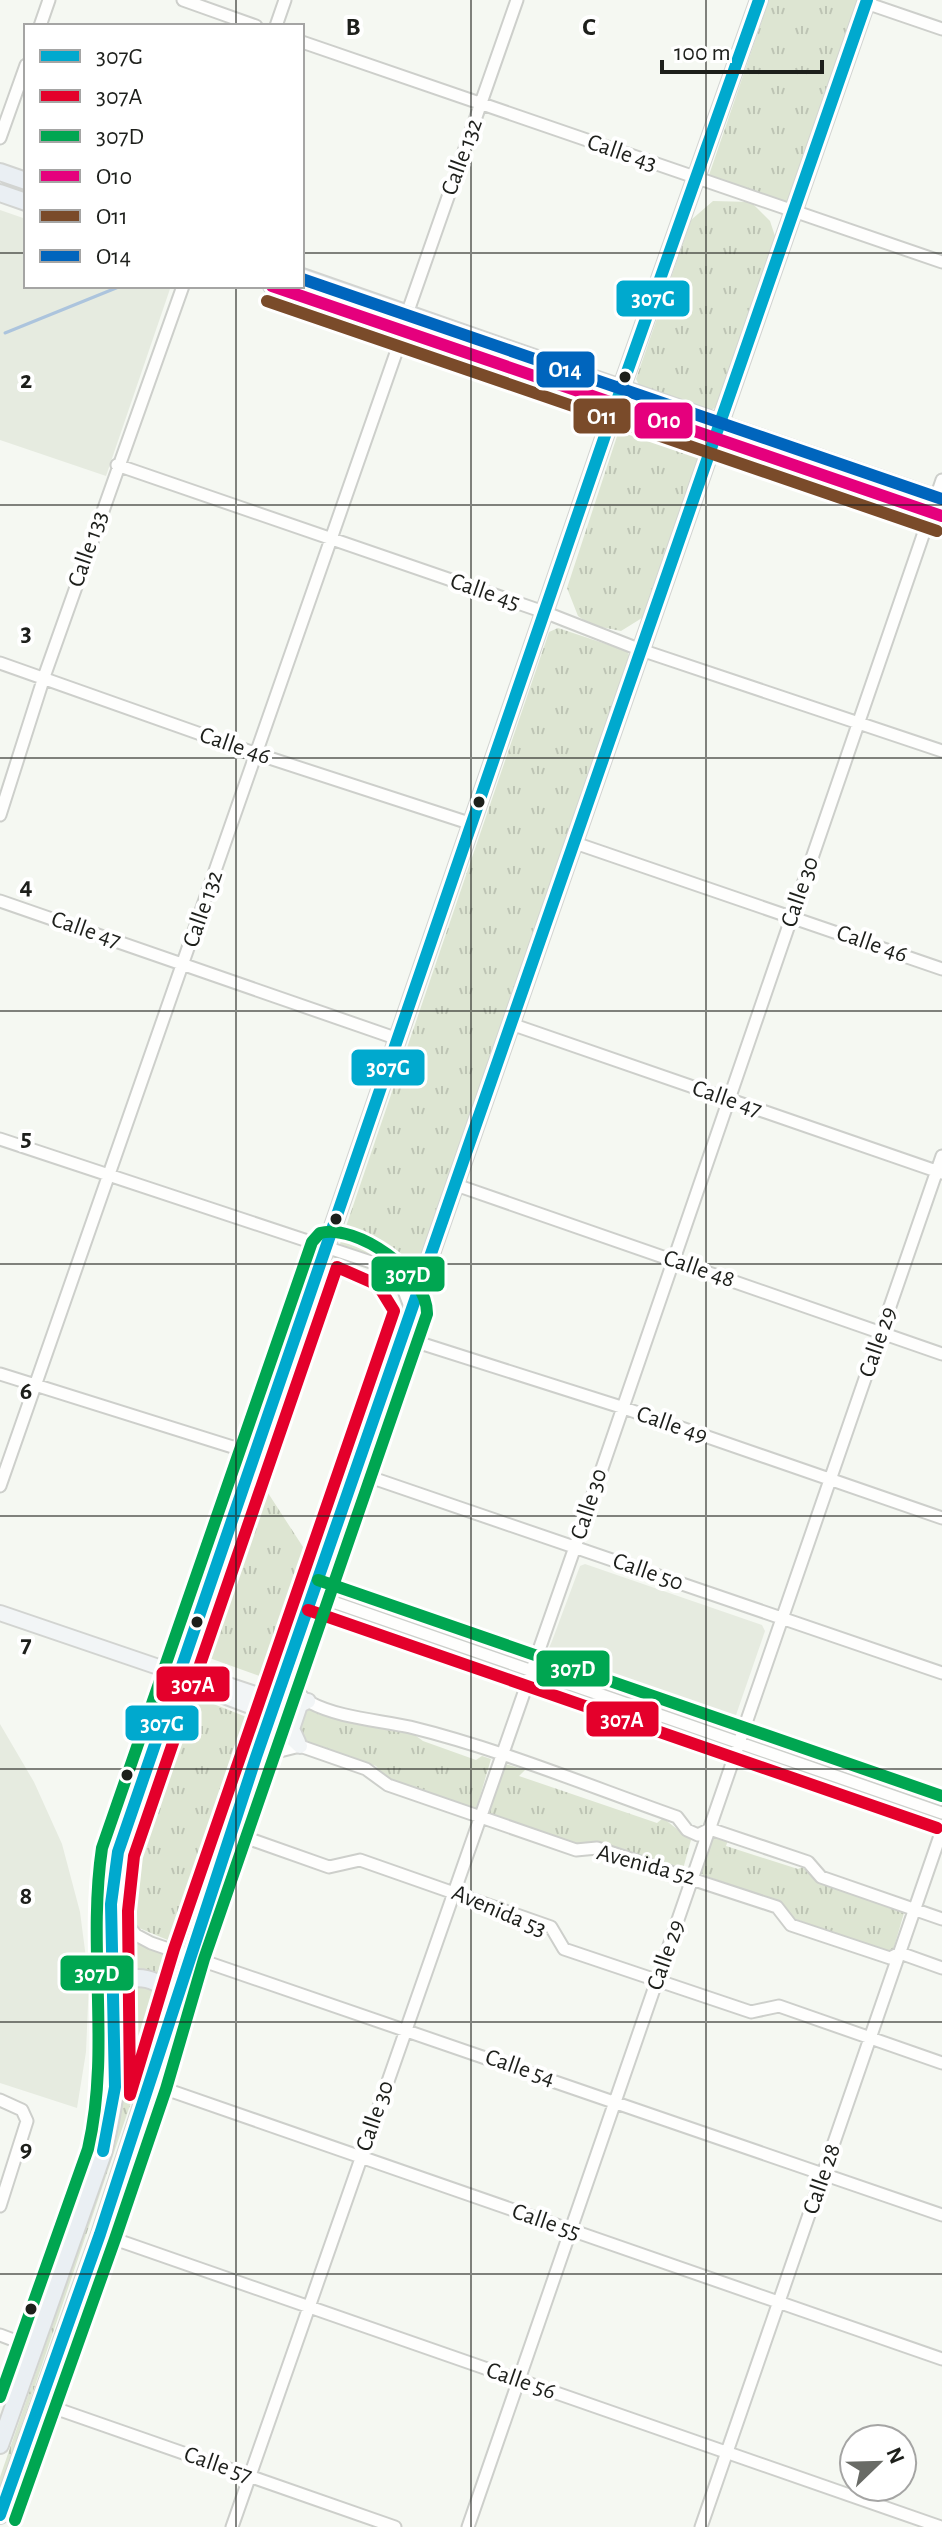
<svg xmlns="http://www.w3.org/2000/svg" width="942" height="2527" font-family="'Alegreya Sans',sans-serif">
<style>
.built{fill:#e6ebe0}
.grass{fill:url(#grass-tufts)}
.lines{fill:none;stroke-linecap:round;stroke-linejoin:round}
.stream{stroke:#acc4dd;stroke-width:3}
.minor-casing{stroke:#cdcfcb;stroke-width:15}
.major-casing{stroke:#d2d4d1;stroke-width:18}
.highway-casing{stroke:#d2d4d1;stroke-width:20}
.minor{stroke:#fefefd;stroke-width:11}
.major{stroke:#f2f5f6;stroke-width:14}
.highway{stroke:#eaeff3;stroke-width:16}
.bus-1-casing{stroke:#fff;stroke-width:18}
.bus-2-casing{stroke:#fff;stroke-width:18}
.bus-3-casing{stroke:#fff;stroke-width:18}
.bus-4-casing{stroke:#fff;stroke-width:18}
.bus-5-casing{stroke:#fff;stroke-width:18}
.bus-6-casing{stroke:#fff;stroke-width:18}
.bus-1{stroke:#00a9ce;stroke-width:12}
.bus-2{stroke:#e4002b;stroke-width:12}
.bus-3{stroke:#00a651;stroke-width:12}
.bus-4{stroke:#e5007d;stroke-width:12}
.bus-5{stroke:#7a4b2a;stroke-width:12}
.bus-6{stroke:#0065bd;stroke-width:12}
.grid{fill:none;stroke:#1d1f1b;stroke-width:2;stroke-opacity:0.55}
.bus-dot{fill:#1d1f1b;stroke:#fff;stroke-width:3}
.labels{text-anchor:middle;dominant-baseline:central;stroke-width:8;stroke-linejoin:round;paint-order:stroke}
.street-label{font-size:24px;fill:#1d1f1b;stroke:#fff}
.grid-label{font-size:26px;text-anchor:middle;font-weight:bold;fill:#1d1f1b;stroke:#fff;stroke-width:8;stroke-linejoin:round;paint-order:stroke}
.line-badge{stroke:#fff;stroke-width:3}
.badge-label{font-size:22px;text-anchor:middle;font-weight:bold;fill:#fff}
</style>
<defs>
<pattern id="grass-tufts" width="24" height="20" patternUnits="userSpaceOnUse" patternTransform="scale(2)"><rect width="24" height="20" fill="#dde5d2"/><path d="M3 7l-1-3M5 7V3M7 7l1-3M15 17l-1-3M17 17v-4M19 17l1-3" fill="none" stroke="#bdc4b4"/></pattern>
</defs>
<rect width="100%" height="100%" fill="#f5f8f2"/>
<path class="built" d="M0 210 26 219V286H171L106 476 0 440Z
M585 1564 762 1625 765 1631 736 1715 730 1717 645 1687 641 1696 631 1692 633 1683 552 1655 549 1648 552 1641 580 1566Z
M0 1724 34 1782 62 1844 80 1912 89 1981 86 2052 77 2108 0 2083Z"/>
<path class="grass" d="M769 0H862L791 205 709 175Z
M713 201 751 202 770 221 777 242 720 406 708 411 640 387 636 379 691 220Z
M631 417 700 441 704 450 650 613 621 631 591 625 578 616 567 588 622 421Z
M558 628 627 651 631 659 415 1289 395 1266 340 1244 549 632Z
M257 1476 316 1567 276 1682 201 1655 202 1638Z
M183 1692 262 1723 192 1936 175 1943 139 1928 120 1910 122 1874Z
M306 1708 391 1731 408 1730 423 1741 476 1760 482 1756 491 1759 476 1810 387 1780 376 1766 299 1739 298 1731Z
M502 1763 525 1770 519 1776 657 1823 663 1818 691 1840 683 1869 596 1841 574 1844 488 1813Z
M709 1835 728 1840 726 1846 798 1869 803 1867 824 1884 904 1913 892 1954 790 1917 775 1901 698 1873Z
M120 1933 181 1960 172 1987C160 1974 135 1967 119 1971Z
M135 1983 159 1990 166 1999 0 2489V2477L116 2140 125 2046 120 1989Z"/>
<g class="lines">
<path class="stream" d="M5 333 121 286"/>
<g class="minor-casing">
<path id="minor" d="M183 0 256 26
M866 3 942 29
M40 26 49 0
M276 26 285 0
M302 42 942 262
M0 138 26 65
M407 314 517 0
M117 465 544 612 641 650 942 751
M0 663 257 754 472 824
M0 815 44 677 183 286
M575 843 942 969
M0 901 398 1039
M511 1024 942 1173
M0 1139 380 1265 401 1283 411 1309
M456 1185 942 1354
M401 1337 621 1407 942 1518
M0 1374 255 1454
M355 1472 942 1673
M0 1486 404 330
M313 1595 942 1813
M288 1666C291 1678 297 1695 309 1702 339 1718 378 1720 410 1727 500 1749 589 1786 677 1817L687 1830 698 1835 710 1829 808 1862 821 1877 942 1919
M256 1757 300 1746 366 1769 388 1785 576 1850 597 1848 777 1907 791 1925 890 1958 900 1953 942 1968
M230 1832 329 1867 360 1860 551 1927 564 1949 751 2012 779 2006 942 2063
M113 1908 136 1935 151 1943 942 2215
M151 2084 942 2359
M0 2100 22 2110 27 2121 0 2206
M100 2234 941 2527
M0 2335 32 2347
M40 2403 395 2527
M232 2527 575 1547 942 480
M468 2527 942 1156
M701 2527 942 1830"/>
</g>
<g class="major-casing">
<path id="major" d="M721 423 942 499
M716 437 942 516
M0 1613 179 1674 198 1675 267 1698 308 1701
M179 1674 195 1685 263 1711 300 1746
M298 1742 292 1729 300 1705 308 1701"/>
</g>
<g class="highway-casing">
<path id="highway" d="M0 172 26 181
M0 193 26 202
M302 277 721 423
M272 286 615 407 716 437
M112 1989C134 1970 162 1977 175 2003
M0 2445 103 2153C108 2131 114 2109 115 2086 121 2008 103 1930 118 1852L621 389 759 0
M0 2515 100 2234 256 1757 867 0"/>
</g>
<use href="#minor" class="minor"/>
<use href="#major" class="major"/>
<use href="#highway" class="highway"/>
<g class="bus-1-casing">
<path id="bus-1" d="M103 2151 115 2087 111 1904 118 1852 621 389 759 0
M0 2515 100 2234 256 1757 867 0"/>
</g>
<g class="bus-2-casing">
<path id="bus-2" d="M337 1267 378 1285 394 1311 174 1949 130 2095 128 1911 134 1856Z
M308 1610 937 1828"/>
</g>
<g class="bus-3-casing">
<path id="bus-3" d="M318 1580 942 1796
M0 2397 88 2149C111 2049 87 1949 102 1848L312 1242 320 1233C356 1223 428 1273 427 1314L204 1959 166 2089 115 2239 15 2520"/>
</g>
<g class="bus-4-casing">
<path id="bus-4" d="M272 286 942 516"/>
</g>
<g class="bus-5-casing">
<path id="bus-5" d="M267 301 937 531"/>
</g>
<g class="bus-6-casing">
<path id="bus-6" d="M302 279 942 499"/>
</g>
<use href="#bus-1" class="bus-1"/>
<use href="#bus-2" class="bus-2"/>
<use href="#bus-3" class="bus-3"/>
<use href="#bus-4" class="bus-4"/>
<use href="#bus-5" class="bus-5"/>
<use href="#bus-6" class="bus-6"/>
</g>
<path class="grid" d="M236 0V26M471 0V2527M706 0V2527M0 253H26M302 253H942M236 286V2527M0 505H942M0 758H942M0 1011H942M0 1264H942M0 1516H942M0 1769H942M0 2022H942M0 2274H942"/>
<g class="bus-dot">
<circle cx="625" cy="377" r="7"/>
<circle cx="479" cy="802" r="7"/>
<circle cx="336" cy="1219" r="7"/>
<circle cx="197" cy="1622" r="7"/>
<circle cx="127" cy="1775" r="7"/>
<circle cx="31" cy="2309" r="7"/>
</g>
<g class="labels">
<g class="street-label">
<text transform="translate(622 153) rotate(19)">Calle 43</text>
<text transform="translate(462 157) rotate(-70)">Calle 132</text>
<text transform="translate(88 549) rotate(-71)">Calle 133</text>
<text transform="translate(485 592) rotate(19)">Calle 45</text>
<text transform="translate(235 746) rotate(19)">Calle 46</text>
<text transform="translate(800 892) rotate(-71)">Calle 30</text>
<text transform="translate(203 909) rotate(-71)">Calle 132</text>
<text transform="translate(86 930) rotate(19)">Calle 47</text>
<text transform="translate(872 944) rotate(19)">Calle 46</text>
<text transform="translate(727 1099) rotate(19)">Calle 47</text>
<text transform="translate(699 1269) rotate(19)">Calle 48</text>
<text transform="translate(878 1342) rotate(-71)">Calle 29</text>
<text transform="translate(672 1425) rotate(19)">Calle 49</text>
<text transform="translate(589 1504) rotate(-72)">Calle 30</text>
<text transform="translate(648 1572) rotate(19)">Calle 50</text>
<text transform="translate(646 1865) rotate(15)">Avenida 52</text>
<text transform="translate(499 1911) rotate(23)">Avenida 53</text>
<text transform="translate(666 1955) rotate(-71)">Calle 29</text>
<text transform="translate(520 2068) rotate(19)">Calle 54</text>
<text transform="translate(375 2116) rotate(-71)">Calle 30</text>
<text transform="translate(822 2179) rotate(-71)">Calle 28</text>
<text transform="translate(546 2222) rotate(19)">Calle 55</text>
<text transform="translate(521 2381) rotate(19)">Calle 56</text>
<text transform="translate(218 2465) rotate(19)">Calle 57</text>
</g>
</g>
<g class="grid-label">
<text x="353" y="35">B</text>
<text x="589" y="35">C</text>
<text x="26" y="388">2</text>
<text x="26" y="641">3</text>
<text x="26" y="894">4</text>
<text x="26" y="1146">5</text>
<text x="26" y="1399">6</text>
<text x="26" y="1652">7</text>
<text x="26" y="1904">8</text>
<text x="26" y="2157">9</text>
</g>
<g class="line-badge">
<rect x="615" y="279" width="76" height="39" rx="8" fill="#00a9ce"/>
<rect x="535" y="350" width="61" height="39" rx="8" fill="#0065bd"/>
<rect x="572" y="397" width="60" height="38" rx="8" fill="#7a4b2a"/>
<rect x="633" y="401" width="61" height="39" rx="8" fill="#e5007d"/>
<rect x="350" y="1048" width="76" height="39" rx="8" fill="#00a9ce"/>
<rect x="370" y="1255" width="76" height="38" rx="8" fill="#00a651"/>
<rect x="535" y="1649" width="76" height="39" rx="8" fill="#00a651"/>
<rect x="155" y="1665" width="76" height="38" rx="8" fill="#e4002b"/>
<rect x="585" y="1700" width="75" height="38" rx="8" fill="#e4002b"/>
<rect x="124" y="1704" width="76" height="38" rx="8" fill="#00a9ce"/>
<rect x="59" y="1954" width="76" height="38" rx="8" fill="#00a651"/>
</g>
<g class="badge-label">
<text x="653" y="306">307G</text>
<text x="565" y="377">O14</text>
<text x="602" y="424">O11</text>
<text x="664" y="428">O10</text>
<text x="388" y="1075">307G</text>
<text x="408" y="1282">307D</text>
<text x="573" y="1676">307D</text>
<text x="193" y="1692">307A</text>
<text x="622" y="1727">307A</text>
<text x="162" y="1731">307G</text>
<text x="97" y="1981">307D</text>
</g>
<rect x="24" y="24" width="280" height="264" fill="#ffffff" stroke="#a5a5a4" stroke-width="2"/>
<rect x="40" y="50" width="40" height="12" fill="#00a9ce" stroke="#a5a5a4" stroke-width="2"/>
<text x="96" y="64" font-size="24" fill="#1d1f1b">307G</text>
<rect x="40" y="90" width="40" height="12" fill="#e4002b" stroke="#a5a5a4" stroke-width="2"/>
<text x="96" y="104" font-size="24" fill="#1d1f1b">307A</text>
<rect x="40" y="130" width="40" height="12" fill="#00a651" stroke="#a5a5a4" stroke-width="2"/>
<text x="96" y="144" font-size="24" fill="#1d1f1b">307D</text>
<rect x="40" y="170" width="40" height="12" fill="#e5007d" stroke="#a5a5a4" stroke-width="2"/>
<text x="96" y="184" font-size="24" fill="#1d1f1b">O10</text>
<rect x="40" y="210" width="40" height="12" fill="#7a4b2a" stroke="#a5a5a4" stroke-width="2"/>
<text x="96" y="224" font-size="24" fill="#1d1f1b">O11</text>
<rect x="40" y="250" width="40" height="12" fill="#0065bd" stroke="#a5a5a4" stroke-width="2"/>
<text x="96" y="264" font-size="24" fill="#1d1f1b">O14</text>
<g transform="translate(878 2463) rotate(67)"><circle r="38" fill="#ffffff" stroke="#a5a5a4" stroke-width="2"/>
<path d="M0-6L14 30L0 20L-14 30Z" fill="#696b66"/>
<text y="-12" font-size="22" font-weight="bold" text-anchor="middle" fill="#1d1f1b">N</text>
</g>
<path d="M662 60v12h160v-12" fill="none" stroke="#1d1f1b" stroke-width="4"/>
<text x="674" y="60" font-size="24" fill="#1d1f1b" stroke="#ffffff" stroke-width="6" paint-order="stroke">100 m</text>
</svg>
